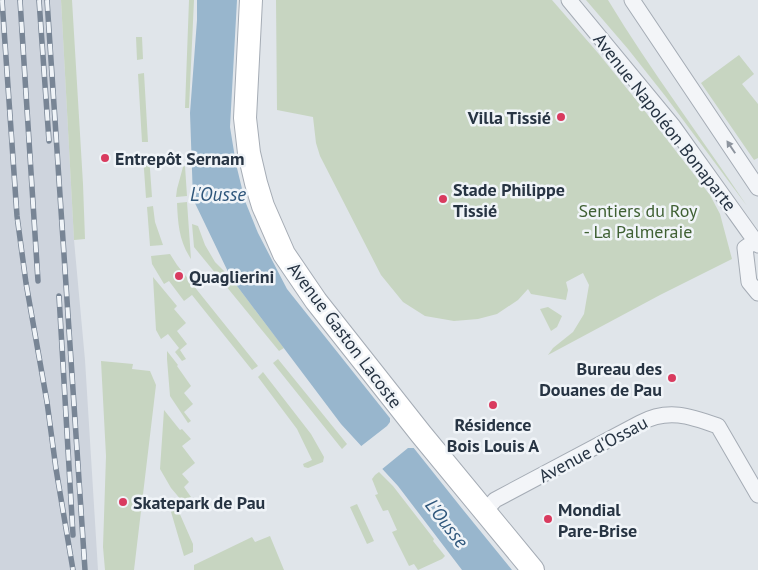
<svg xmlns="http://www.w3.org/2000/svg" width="758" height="570" font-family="'PT Sans',sans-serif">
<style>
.built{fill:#ced4dd}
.green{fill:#c7d5c1}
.water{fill:#98b6cd}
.pier{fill:#e0e5ea}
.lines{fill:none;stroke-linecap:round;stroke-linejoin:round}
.minor-casing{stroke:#a5acb5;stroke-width:17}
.secondary-casing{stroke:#a5acb5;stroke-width:24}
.minor{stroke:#f3f5f8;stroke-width:15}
.secondary{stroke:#fff;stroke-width:22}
.rail-casing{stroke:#788595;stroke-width:5.5}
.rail{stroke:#f0f4f8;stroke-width:4;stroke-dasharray:11;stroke-linecap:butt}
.oneway{fill:#8d949e}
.poi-dot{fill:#d93b5f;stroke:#f0f4f8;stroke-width:2}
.labels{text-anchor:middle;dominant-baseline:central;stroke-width:5;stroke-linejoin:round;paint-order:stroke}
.poi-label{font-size:18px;font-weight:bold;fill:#273443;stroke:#f0f4f8;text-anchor:start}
.street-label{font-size:18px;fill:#273443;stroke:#f0f4f8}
.park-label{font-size:18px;fill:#3f6033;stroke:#f0f4f8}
.water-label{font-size:19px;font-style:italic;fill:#2e567b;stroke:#f0f4f8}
</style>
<rect width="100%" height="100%" fill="#e0e5ea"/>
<path class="built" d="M0 0H61L74 240 85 360 98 570H0Z"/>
<path class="green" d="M61 0H72L83 184 85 239 74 240Z
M189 0H194L189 108H185Z
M276 0H552L598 53 637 101 710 195 720 214 732 259 660 295 548 355 553 348 573 332 584 314 589 285 583 273 566 282 568 290 566 300 531 294 528 289 518 300 497 314 478 319 454 321 425 316 403 302 381 275 320 156 316 143 313 117 277 110Z
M586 0H608C651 71 701 137 747 206L666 97 628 49Z
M136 37H142L143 59 137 60Z
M739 55 754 74 742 84 758 104V158L754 160 701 83Z
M144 73 148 142H142L138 74Z
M143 155H149L152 197 146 198Z
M185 166 187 196 176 197 177 189 183 167Z
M187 202 191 259C179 241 178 224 177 203Z
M153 206 155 222 163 245 150 246 147 207Z
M192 224 198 226 205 245 215 262 231 278 284 348 279 351 194 247Z
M170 254 177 265 258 366 252 370 192 295 184 301 169 281 164 284 152 264 151 256Z
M153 277 177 306 174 309 186 323 177 331 187 344 180 350 186 359 182 361 175 352 179 348 168 334 161 339 156 330Z
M548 307 562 316 557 327 551 331 540 309Z
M167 351 178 365 177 366 191 386 184 393 193 404 184 412 191 421 188 423 170 396 167 359Z
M278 359 347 444 342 449 273 363Z
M101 361 133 364 132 369 150 371 156 385 134 570H105L103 547 106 456Z
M263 372 311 434 324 457 323 462 308 468 304 467 303 464 312 460 297 429 258 377Z
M164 410 180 430 182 429 191 439 182 446 195 463 182 474 189 482 184 487 191 497 182 501 171 488 160 469Z
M379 472 393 486 434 539 433 541 445 556 442 559 418 570 414 564 409 566 392 532 397 530 388 510 383 511 375 495 378 494 372 479 375 475Z
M175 503 193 544V552L184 556 169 505Z
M357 504 374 541 367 544 350 507Z
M270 536 284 570H194V565L252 537 255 542Z"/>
<path class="water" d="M197 0H237L230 127 236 164 245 201 258 233 287 289 464 511 512 570H462L398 486 341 424 231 278 193 199 190 113 197 20Z"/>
<path class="pier" d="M390 415 418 450 414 448H408L381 470 360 447 387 426 390 422Z"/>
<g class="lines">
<g class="minor-casing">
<path id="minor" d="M569 0 673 126 758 245
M632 0 758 188
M755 241 745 248 749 282 758 293
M485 511 495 500 640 423C668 408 690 416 718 426L758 495"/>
</g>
<g class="secondary-casing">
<path id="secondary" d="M251 0 245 118 249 153 256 183 263 206 284 254 316 301 421 434 533 570"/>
</g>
<use href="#minor" class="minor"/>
<use href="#secondary" class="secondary"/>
<g class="rail-casing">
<path id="rail" d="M2 0 17 216 26 283 47 402 56 469 73 570
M20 0 38 281
M39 0 49 141
M47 0 85 570
M59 296 73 535"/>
</g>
<use href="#rail" class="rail"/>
</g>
<defs><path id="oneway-solid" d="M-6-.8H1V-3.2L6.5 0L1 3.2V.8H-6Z" transform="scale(1.25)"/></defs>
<use class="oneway" href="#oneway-solid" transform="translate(731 147) rotate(-124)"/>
<g class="poi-dot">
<circle cx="561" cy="117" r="5"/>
<circle cx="105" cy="158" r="5"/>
<circle cx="443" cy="199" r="5"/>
<circle cx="179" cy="276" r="5"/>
<circle cx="672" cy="378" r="5"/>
<circle cx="493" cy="405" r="5"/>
<circle cx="123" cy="502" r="5"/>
<circle cx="548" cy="519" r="5"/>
</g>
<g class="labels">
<g class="poi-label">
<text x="551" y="117" text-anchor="end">Villa Tissié</text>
<text x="115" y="158">Entrepôt Sernam</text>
<text x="453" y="189">Stade Philippe<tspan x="453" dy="21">Tissié</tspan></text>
<text x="189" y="276">Quaglierini</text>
<text x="662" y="368" text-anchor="end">Bureau des<tspan x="662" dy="21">Douanes de Pau</tspan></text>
<text x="493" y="424" text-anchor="middle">Résidence<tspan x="493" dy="21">Bois Louis A</tspan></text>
<text x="133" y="502">Skatepark de Pau</text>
<text x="558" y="509">Mondial<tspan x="558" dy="21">Pare-Brise</tspan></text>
</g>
<g class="street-label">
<text transform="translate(665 122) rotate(52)">Avenue Napoléon Bonaparte</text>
<text transform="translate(345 335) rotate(53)">Avenue Gaston Lacoste</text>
<text transform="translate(593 449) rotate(-28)">Avenue d'Ossau</text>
</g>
<g class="park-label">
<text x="638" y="210">Sentiers du Roy<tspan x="638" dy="21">- La Palmeraie</tspan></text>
</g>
<g class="water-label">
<text x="218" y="194">L'Ousse</text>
<text transform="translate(447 523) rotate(52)">L'Ousse</text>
</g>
</g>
</svg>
